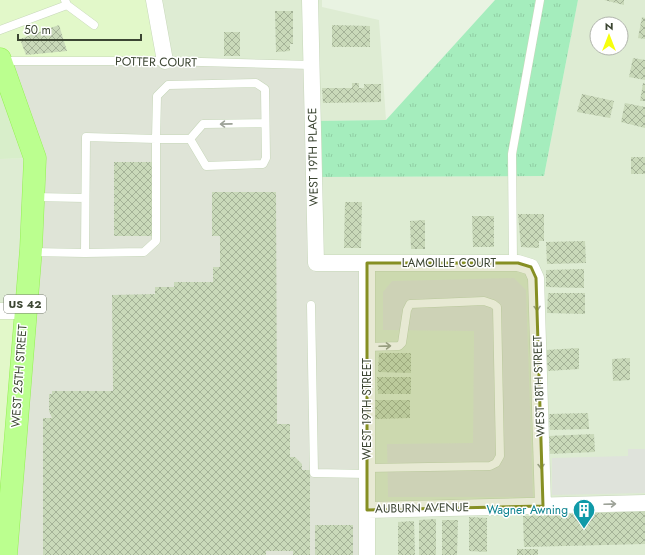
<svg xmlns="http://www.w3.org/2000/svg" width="645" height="555" font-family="Jost,sans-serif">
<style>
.residential{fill:#deecd3;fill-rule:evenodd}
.commercial{fill:#e2f8c9}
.industrial{fill:#dfe4d7}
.education{fill:#d8eeca}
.grass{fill:url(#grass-tufts)}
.parking{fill:#dfe3db}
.building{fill:url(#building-cross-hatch)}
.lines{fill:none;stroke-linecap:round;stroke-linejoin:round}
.lane-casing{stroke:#c7d7ba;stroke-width:9}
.street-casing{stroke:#c7d7ba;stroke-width:17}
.primary-casing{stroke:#94f052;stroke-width:23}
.lane{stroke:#fff;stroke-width:8}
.street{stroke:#fff;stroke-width:16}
.primary{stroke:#bbff8f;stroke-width:22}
.oneway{stroke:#9da298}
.marked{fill:#868f23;fill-opacity:0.2;stroke:#868f23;stroke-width:3;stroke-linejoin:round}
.labels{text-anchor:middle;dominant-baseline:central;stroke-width:3;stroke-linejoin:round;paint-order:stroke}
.shield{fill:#fff;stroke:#767d70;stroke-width:1}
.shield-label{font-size:11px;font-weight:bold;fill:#3b4532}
.street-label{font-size:12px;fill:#3b4532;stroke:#fff}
.culture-label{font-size:12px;fill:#0d838f;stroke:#fff;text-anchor:end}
</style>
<defs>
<pattern id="grass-tufts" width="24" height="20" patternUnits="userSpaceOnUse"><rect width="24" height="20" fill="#a5edbd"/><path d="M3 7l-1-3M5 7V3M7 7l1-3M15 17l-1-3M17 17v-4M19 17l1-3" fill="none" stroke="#8fcda3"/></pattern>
<pattern id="building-cross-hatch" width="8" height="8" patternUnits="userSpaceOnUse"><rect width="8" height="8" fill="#c9d9b9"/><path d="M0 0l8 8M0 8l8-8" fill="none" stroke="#a4b297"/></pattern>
</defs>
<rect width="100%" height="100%" fill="#e9f3e2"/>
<path class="residential" d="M154 0H322V7L379 20 386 120 312 121 165 61Z
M578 0H645V555H367L316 263 313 177 544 176ZM597 24H621V48H597Z
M35 158 24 311H0V159Z"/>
<path class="commercial" d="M0 0H154L165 61 0 59Z
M0 311H24L0 555Z"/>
<path class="industrial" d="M1 61 311 65 316 263H367V555H6L34 197Z"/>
<path class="education" d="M0 59 35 158 0 159Z"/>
<path class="grass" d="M495 0H578L544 176 313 177 312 121 386 120Z"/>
<path class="parking" d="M514 278 526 290 533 497H388L387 444 473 443 474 331 383 330V292L392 281Z
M628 449H645V493L552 495V458L628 456Z"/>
<path class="building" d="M604 0H624V5Z
M275 11H293V44H290V51L276 52Z
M642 17 645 18V39L638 38Z
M59 25 67 51 26 55 20 39Z
M332 25 370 26V47H332Z
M224 32H240V56H224Z
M633 58 645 60V80L629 77Z
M352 83H359V88H364V84H381V102L323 103 322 88H352Z
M643 83 645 84V101H640Z
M582 94 614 101 610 118 577 112Z
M625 103 645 107V128L621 122Z
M631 157H645V174H631Z
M114 162H153L152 236H114Z
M212 192H276L277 424H290V457H295L302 464V470H310V555H293V551H266V555H43V418H52L49 411V394H52V391H113L112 295 155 294V287H174V282H213V267H220V236H212Z
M345 202H362L361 248H344Z
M518 214H544V241H539V248L521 247Z
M472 216H494V247H473Z
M425 220V249H411L410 221Z
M585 241 586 263 547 264 546 242Z
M584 269V288L546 287V270Z
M548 293H585V314L547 313Z
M579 348V369L548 371 546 350Z
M379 353H411V373L378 372Z
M630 358V380L613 381 612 359Z
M377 377H411V394H378Z
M375 400H410V418L375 419Z
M588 413 589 429 550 430 549 414Z
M594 434 595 452 548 454V436Z
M645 511V544L524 547 523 516Z
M469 517 487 518V552L469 551Z
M436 519V555H419V520Z
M442 520H458L457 555H442Z
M414 521 415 555H398V522Z
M315 525H353V555H315Z
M517 549H538V555H517Z"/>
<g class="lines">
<g class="lane-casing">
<path id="lane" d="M67 5 94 25
M0 30 67 5 65 0
M2 61H165L311 65
M256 83 265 89 266 158 263 164 206 166 190 139H156L157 96 168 85Z
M86 137 156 139V241L144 252 85 253Z
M190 139 203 124 265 123
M35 197 85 198
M31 252 85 253
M513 263 512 154 540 0
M311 305 314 473 367 474
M367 347 399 346 402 343 407 310 410 304 484 301 493 304 497 307 500 456 496 463 490 466 367 468"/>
</g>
<g class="street-casing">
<path id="street" d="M154 0 165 61
M310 0 316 263H518L531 267 536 278 543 506
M0 311H24
M367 510 645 503
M367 555V263"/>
</g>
<g class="primary-casing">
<path id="primary" d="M0 59 35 158 31 249 6 555"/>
</g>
<use href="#lane" class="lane"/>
<use href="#street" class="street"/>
<use href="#primary" class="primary"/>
</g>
<defs><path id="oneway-shaft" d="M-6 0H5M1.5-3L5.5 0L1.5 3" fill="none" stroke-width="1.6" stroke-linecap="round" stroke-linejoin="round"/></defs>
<g class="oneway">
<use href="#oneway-shaft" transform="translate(226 124) rotate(179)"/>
<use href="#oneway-shaft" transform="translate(537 305) rotate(88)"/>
<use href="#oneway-shaft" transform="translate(385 346) rotate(-2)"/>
<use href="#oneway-shaft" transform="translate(541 463) rotate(88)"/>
<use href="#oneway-shaft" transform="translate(610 504) rotate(-2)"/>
</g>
<path class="marked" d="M367 263H518L531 267 536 278 543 506 367 510Z"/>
<defs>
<g id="building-pin" transform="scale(1.15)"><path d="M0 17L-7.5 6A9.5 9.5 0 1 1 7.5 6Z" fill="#0f9aa8" stroke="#fff"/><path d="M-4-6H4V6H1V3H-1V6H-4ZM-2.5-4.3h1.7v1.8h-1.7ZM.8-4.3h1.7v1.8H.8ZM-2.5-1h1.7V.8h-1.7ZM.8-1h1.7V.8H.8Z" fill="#fff"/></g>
</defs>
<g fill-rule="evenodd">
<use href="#building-pin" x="584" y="510"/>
</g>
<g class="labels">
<rect class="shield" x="4" y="295" width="42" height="18" rx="3"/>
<g class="shield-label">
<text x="25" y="304">US 42</text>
</g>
<g class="street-label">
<text transform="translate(156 62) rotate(1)">POTTER COURT</text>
<text transform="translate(313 157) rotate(-91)">WEST 19TH PLACE</text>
<text x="449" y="263">LAMOILLE COURT</text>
<text transform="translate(19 376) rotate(-86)">WEST 25TH STREET</text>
<text transform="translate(539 386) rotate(-92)">WEST 18TH STREET</text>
<text transform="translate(367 409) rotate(-90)">WEST 19TH STREET</text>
<text transform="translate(422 508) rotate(-1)">AUBURN AVENUE</text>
</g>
<g class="culture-label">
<text x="568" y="510">Wagner Awning</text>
</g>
</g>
<g transform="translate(609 36)"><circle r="19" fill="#ffffff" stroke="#b1b5ad"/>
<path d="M0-3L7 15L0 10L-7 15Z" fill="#f6ff0d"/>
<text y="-6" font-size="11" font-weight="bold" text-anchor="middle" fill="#3b4532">N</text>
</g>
<path d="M18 34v6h123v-6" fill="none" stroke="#3b4532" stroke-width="2"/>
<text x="24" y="34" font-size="12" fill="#3b4532" stroke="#ffffff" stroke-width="3" paint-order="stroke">50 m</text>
</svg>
